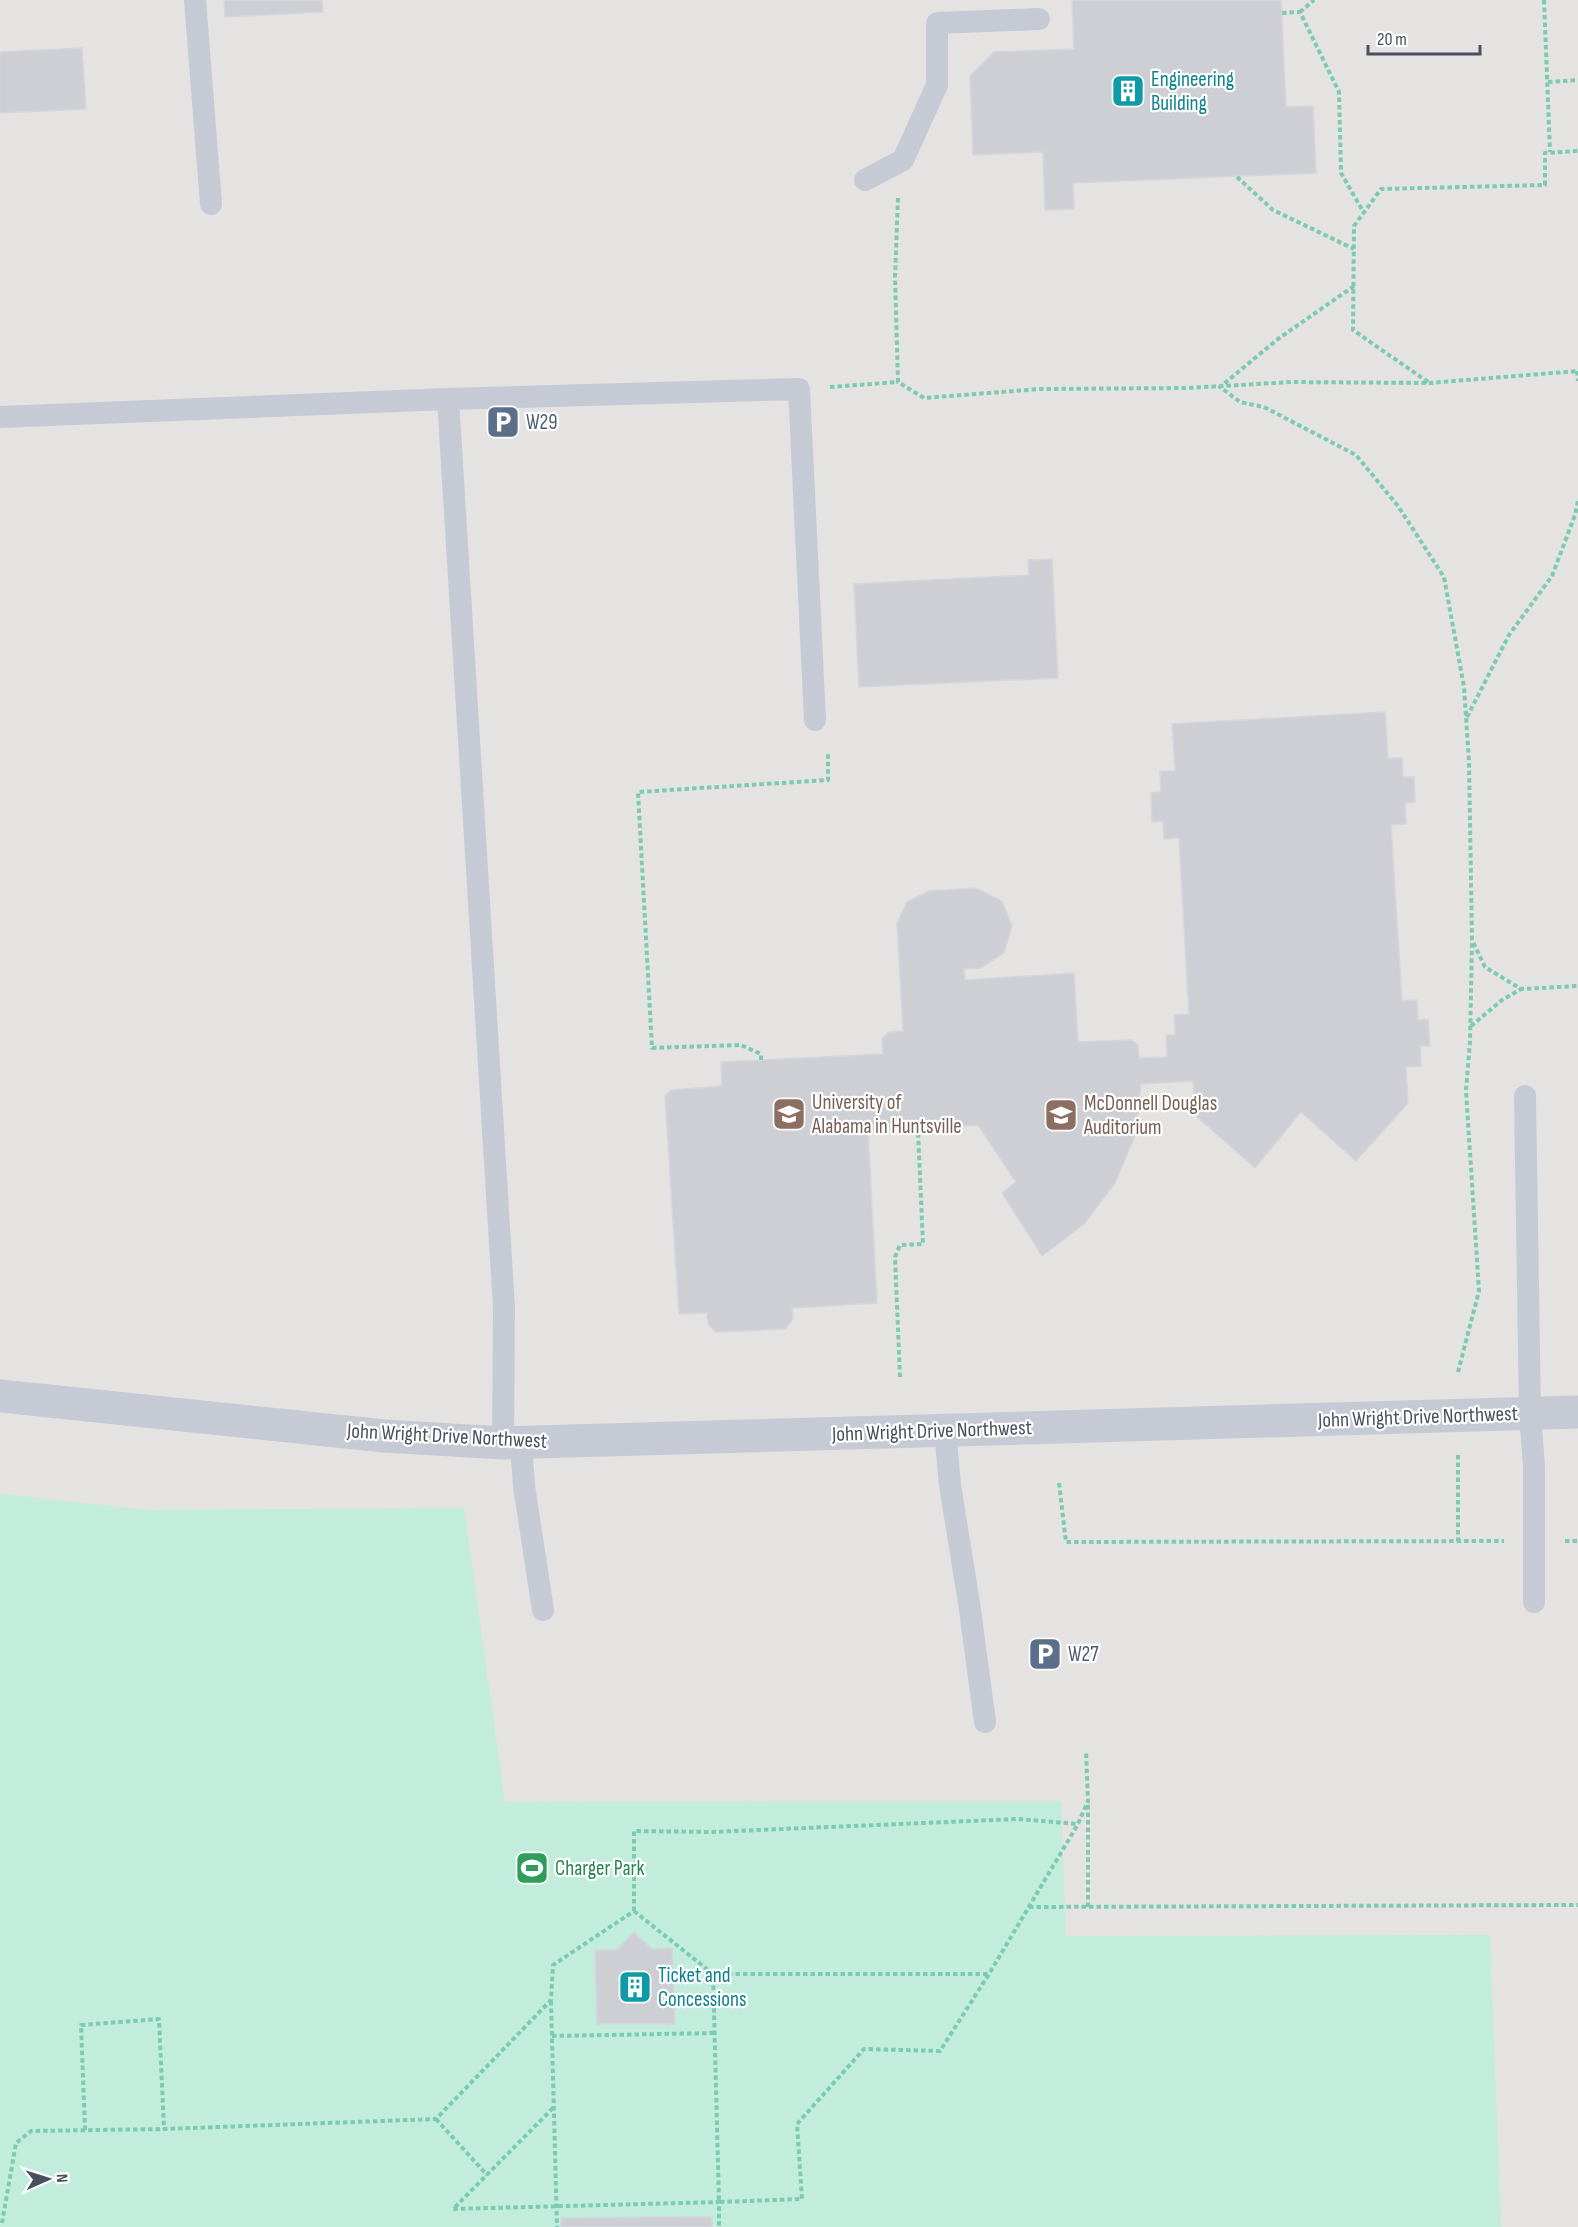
<svg xmlns="http://www.w3.org/2000/svg" width="1578" height="2227" font-family="'Sofia Sans Condensed',sans-serif">
<style>
.education{fill:#e4e3e2}
.green{fill:#c2eddc}
.building{fill:#cecfd5;stroke:#d5d6dc;stroke-width:1.5}
.lines{fill:none;stroke-linecap:round;stroke-linejoin:round}
.path{stroke:#7ccab4;stroke-width:4;stroke-dasharray:4.5 3;stroke-linecap:butt}
.service{stroke:#c5cad4;stroke-width:22}
.minor{stroke:#c5cad4;stroke-width:33}
.labels{text-anchor:middle;dominant-baseline:central;stroke-width:4.5;stroke-linejoin:round;paint-order:stroke}
.culture-label{font-size:21px;fill:#0d838f;stroke:#fff;text-anchor:start}
.service-label{font-size:21px;fill:#4e5e75;stroke:#fff;text-anchor:start}
.education-label{font-size:21px;fill:#785e54;stroke:#fff;text-anchor:start}
.street-label{font-size:21px;fill:#49505d;stroke:#fff}
.leisure-label{font-size:21px;fill:#27864d;stroke:#fff;text-anchor:start}
</style>
<rect width="100%" height="100%" fill="#f3f1f1"/>
<path class="education" d="M0 0H1578V2227H0Z"/>
<path class="green" d="M0 1494 148 1510 464 1508 505 1802 1061 1801 1066 1936 1490 1935 1501 2227H0Z"/>
<path class="building" d="M224 0H322L323 12 225 17Z
M1072 0H1281L1286 107 1313 106 1316 173 1073 183 1074 209 1045 210 1043 152 973 155 970 76 994 52 1074 49Z
M82 48 86 109 0 113V52Z
M1052 559 1058 678 859 687 854 584 1029 575 1028 560Z
M1385 712 1388 758H1402L1403 777H1414L1415 802 1405 803 1406 824 1391 825 1402 1001 1417 1000 1418 1020 1428 1019 1430 1046H1420L1421 1066 1406 1067 1408 1103 1356 1161 1301 1112 1255 1168 1195 1115 1193 1081 1141 1084 1136 1133 1115 1183 1084 1224 1042 1256 1002 1193 1016 1182 978 1125 868 1131 877 1303 792 1308 793 1319 785 1329 716 1332 708 1324 707 1313 679 1314 665 1096 671 1090 722 1086 721 1062 883 1054 882 1039 889 1032 903 1031 897 923 907 902 929 891 976 888 1002 901 1012 926 1004 953 981 968 964 969 965 980 1074 973 1078 1042 1131 1040 1138 1045 1139 1058 1167 1057 1166 1035H1175L1174 1015 1189 1014 1179 838 1164 839 1163 821 1152 822 1151 793 1161 792 1160 771H1175L1172 724Z
M634 1932 652 1949 672 1948 675 2024H597L595 1950H617Z
M712 2217V2227H561V2218Z"/>
<g class="lines">
<path class="path" d="M1544 0 1550 152
M1300 12 1314 0
M1282 13 1300 12 1339 92 1341 173 1364 213
M1548 82 1578 80
M1237 177 1273 210 1354 249
M898 198 895 277 898 382 924 398 1040 389 1188 388 1291 382 1429 383 1578 371
M1354 286 1278 339 1220 387 1240 402 1264 407 1356 455 1398 506 1444 577 1464 687 1469 762 1472 940 1485 967 1521 989 1578 986
M1577 371 1578 381
M1428 382 1353 330 1354 226 1381 189 1545 185V153L1578 151
M830 387 898 382
M1467 717 1509 635 1552 576 1575 515 1578 501
M1471 1026 1502 1000 1521 989
M761 1060V1054L741 1045 652 1048 638 792 828 780V752
M1458 1372 1479 1291 1466 1091 1470 1041 1472 941
M900 1377 895 1257 900 1245 923 1244 918 1132
M1458 1455V1541
M1059 1483 1066 1542 1504 1541
M1565 1541H1578
M1029 1907 1578 1905
M1088 1907V1805
M634 1911 713 1974 719 2202 802 2199 797 2124 864 2049 940 2051 989 1974 1078 1824
M634 1911V1831L711 1832 1018 1819 1078 1824 1088 1801 1086 1751
M713 1974H989
M551 2001 557 2227
M552 2036 716 2033
M553 2108 453 2209 719 2202V2227
M436 2119 487 2175
M85 2130 81 2025 159 2019 164 2129
M2 2223 16 2143 31 2131 164 2129 436 2119 551 2000 553 1965 634 1911"/>
<path class="service" d="M195 0 211 204
M865 180 903 160 937 85V23L1039 19
M448 399 504 1308 503 1443
M0 417 448 399 799 389 815 720
M1525 1096 1530 1414 1534 1466V1602
M945 1430 950 1485 969 1603 985 1722
M521 1443 524 1486 543 1610"/>
<path class="minor" d="M0 1396 384 1436 503 1443 1578 1412"/>
</g>
<defs>
<g id="building-square" transform="scale(1.725)"><rect x="-9" y="-9" width="18" height="18" rx="4" fill="#0f9aa8" stroke="#fff"/><path d="M-4-6H4V6H1V3H-1V6H-4ZM-2.5-4.3h1.7v1.8h-1.7ZM.8-4.3h1.7v1.8H.8ZM-2.5-1h1.7V.8h-1.7ZM.8-1h1.7V.8H.8Z" fill="#fff"/></g>
<g id="parking-square" transform="scale(1.725)"><rect x="-9" y="-9" width="18" height="18" rx="4" fill="#5c6f8a" stroke="#fff"/><path d="M-3.5-5.5H1a3.5 3.5 0 0 1 0 7H-1V5.5H-3.5ZM-1-3.4V-.6H.8a1.4 1.4 0 0 0 0-2.8Z" fill="#fff"/></g>
<g id="university-square" transform="scale(1.725)"><rect x="-9" y="-9" width="18" height="18" rx="4" fill="#8d6e63" stroke="#fff"/><path d="M0-5L7-2L0 1L-7-2ZM-4 1L0 2.5L4 1V4Q0 6-4 4Z" fill="#fff"/></g>
<g id="stadium-square" transform="scale(1.725)"><rect x="-9" y="-9" width="18" height="18" rx="4" fill="#2e9e5b" stroke="#fff"/><path d="M0-5a6.5 5 0 1 0 0 10a6.5 5 0 1 0 0-10ZM-3.5-1.8h7v3.6h-7Z" fill="#fff"/></g>
</defs>
<g fill-rule="evenodd">
<use href="#building-square" x="1128" y="91"/>
<use href="#parking-square" x="503" y="422"/>
<use href="#university-square" x="789" y="1114"/>
<use href="#university-square" x="1061" y="1115"/>
<use href="#parking-square" x="1045" y="1654"/>
<use href="#stadium-square" x="532" y="1868"/>
<use href="#building-square" x="635" y="1987"/>
</g>
<g class="labels">
<g class="culture-label">
<text x="1151" y="79">Engineering<tspan x="1151" dy="24">Building</tspan></text>
<text x="658" y="1975">Ticket and<tspan x="658" dy="24">Concessions</tspan></text>
</g>
<g class="service-label">
<text x="526" y="422">W29</text>
<text x="1068" y="1654">W27</text>
</g>
<g class="education-label">
<text x="812" y="1102">University of<tspan x="812" dy="24">Alabama in Huntsville</tspan></text>
<text x="1084" y="1103">McDonnell Douglas<tspan x="1084" dy="24">Auditorium</tspan></text>
</g>
<g class="street-label">
<text transform="translate(1418 1417) rotate(-2)">John Wright Drive Northwest</text>
<text transform="translate(932 1431) rotate(-2)">John Wright Drive Northwest</text>
<text transform="translate(447 1436) rotate(3)">John Wright Drive Northwest</text>
</g>
<g class="leisure-label">
<text x="555" y="1868">Charger Park</text>
</g>
</g>
<g transform="translate(48 2179) rotate(87)" stroke="#ffffff" stroke-width="4.5" paint-order="stroke">
<path d="M0-4.5L10 22L0 15L-10 22Z" fill="#49505d"/>
<text y="-9" font-size="16" font-weight="bold" text-anchor="middle" fill="#49505d">N</text>
</g>
<path d="M1368 45v9h112v-9" fill="none" stroke="#49505d" stroke-width="3"/>
<text x="1377" y="45" font-size="18" fill="#49505d" stroke="#ffffff" stroke-width="4.5" paint-order="stroke">20 m</text>
</svg>
